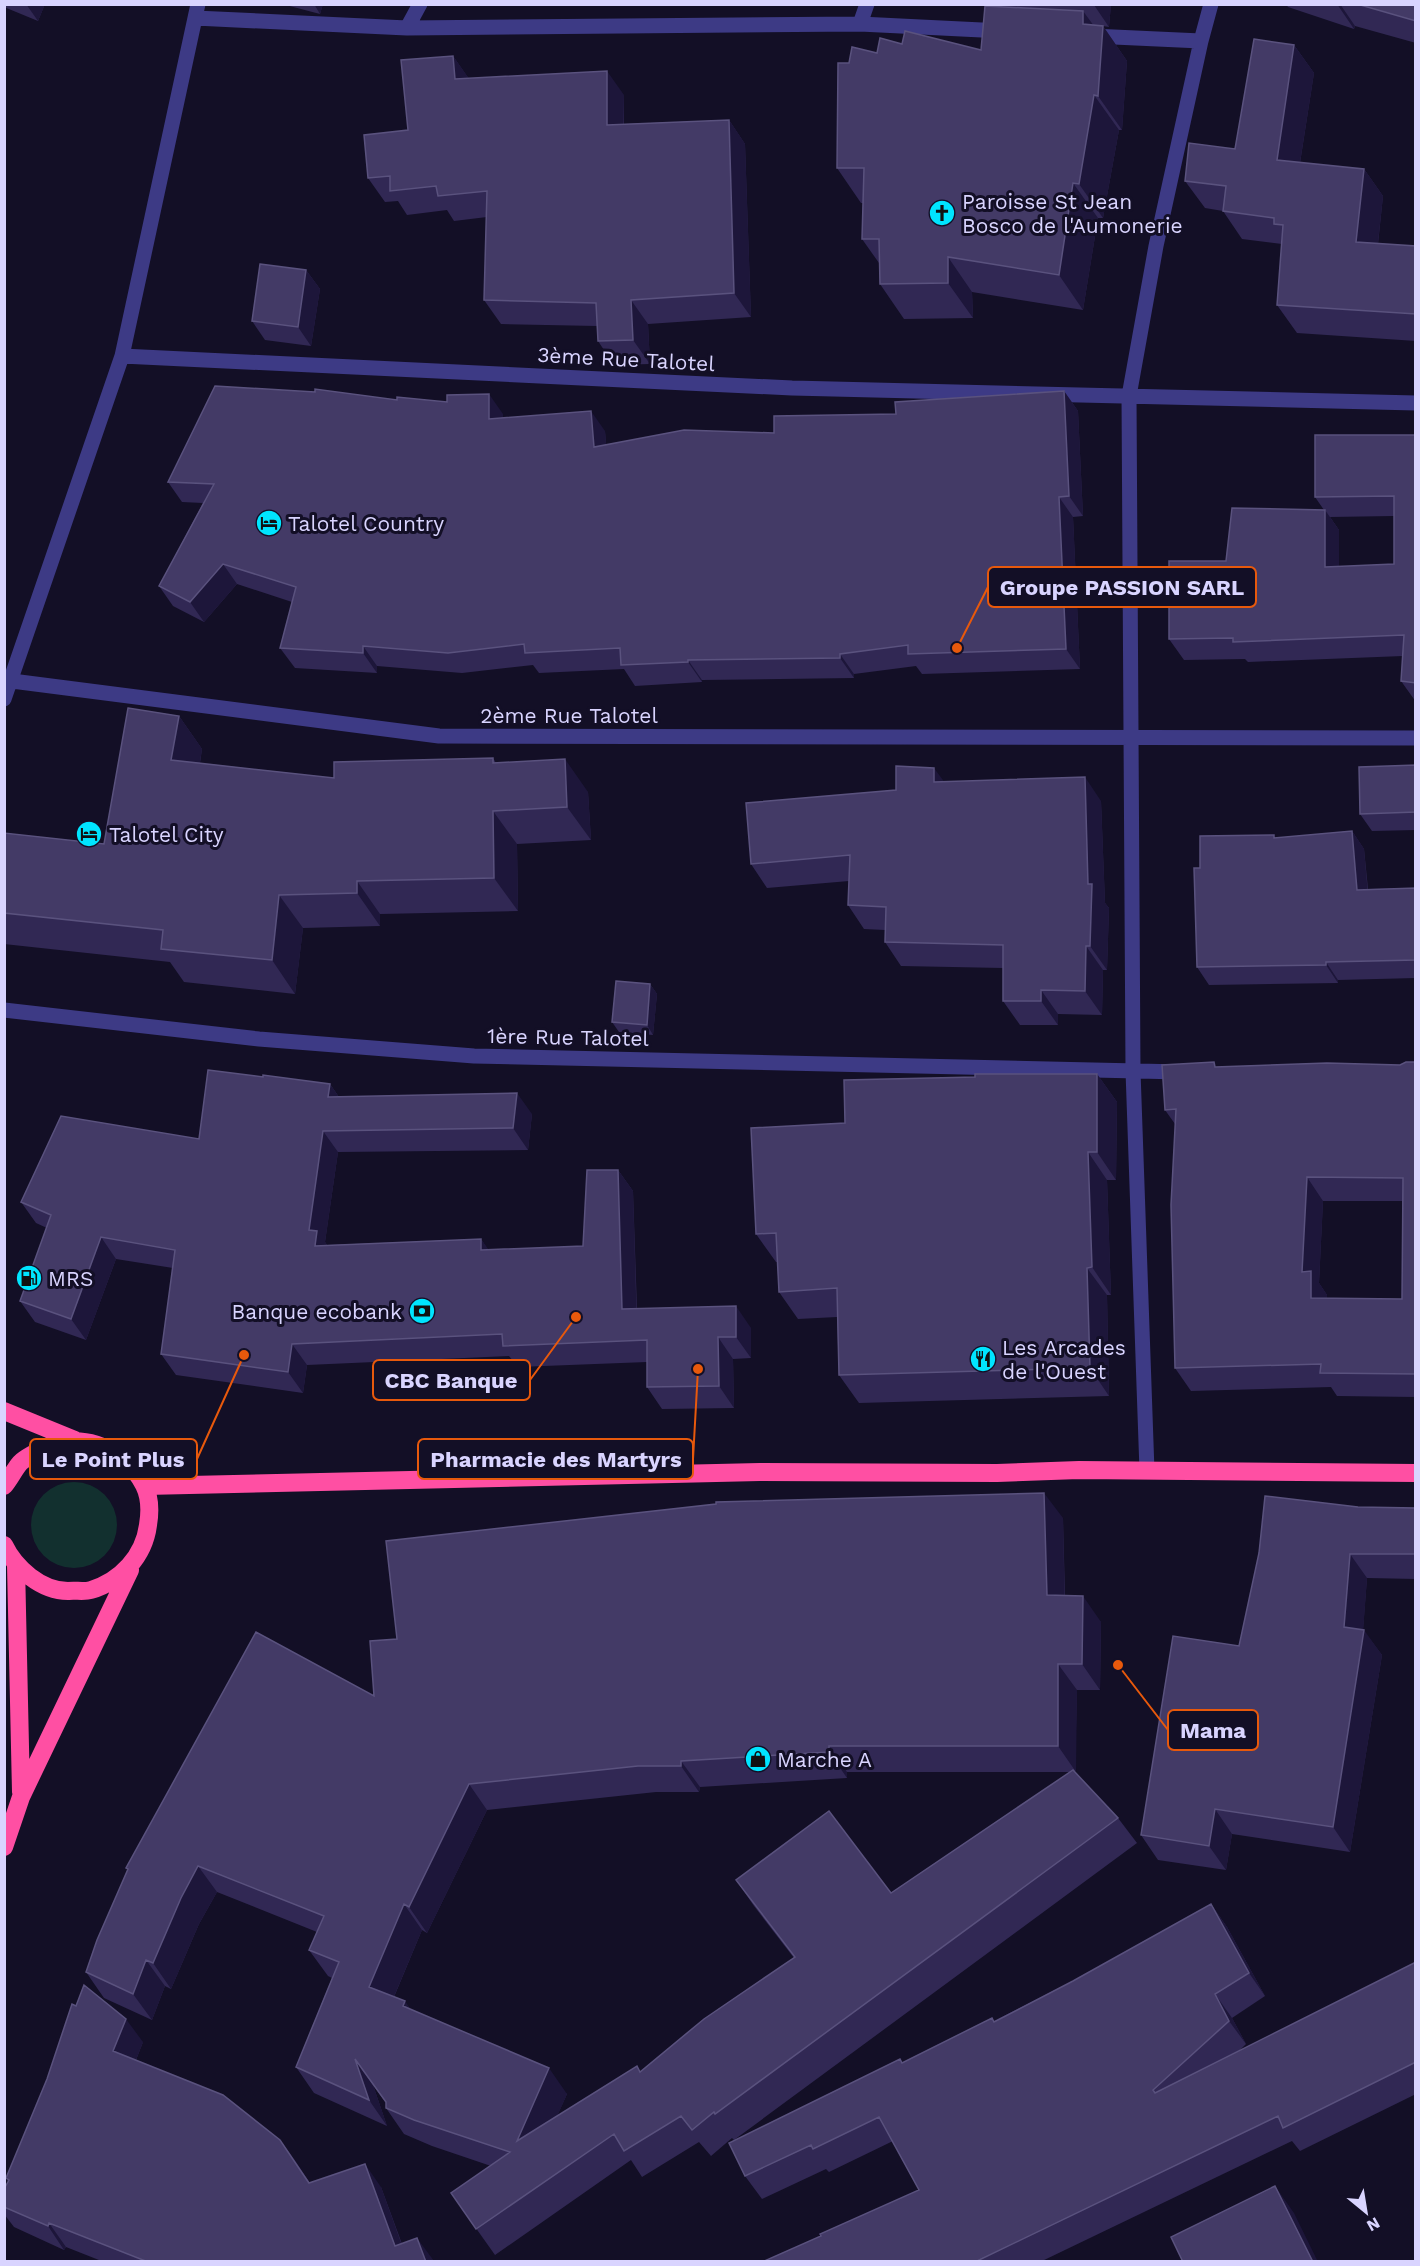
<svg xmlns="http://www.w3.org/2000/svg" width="1420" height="2266" font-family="'Work Sans',sans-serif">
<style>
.green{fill:#12302f}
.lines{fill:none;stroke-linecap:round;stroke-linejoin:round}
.street{stroke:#3d3a85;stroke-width:15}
.highway{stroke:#ff4fa3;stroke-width:18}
.wall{fill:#312854;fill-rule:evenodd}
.shaded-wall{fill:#1d163a}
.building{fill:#433a66;stroke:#5a527e;stroke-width:1.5;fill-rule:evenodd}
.labels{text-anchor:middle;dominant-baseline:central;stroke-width:6;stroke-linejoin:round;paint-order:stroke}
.poi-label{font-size:21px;fill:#d9d4ff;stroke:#130f26;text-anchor:start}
.street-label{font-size:21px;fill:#d9d4ff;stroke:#130f26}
.leader{fill:none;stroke:#e8590c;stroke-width:2}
.callout-dot{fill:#e8590c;stroke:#130f26;stroke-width:2}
.callout{fill:#130f26;stroke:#e8590c;stroke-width:2}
.callout-label{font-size:22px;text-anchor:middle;font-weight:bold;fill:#d9d4ff}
</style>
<rect width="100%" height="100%" fill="#130f26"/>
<path class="green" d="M31 1525a43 43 0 1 1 86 0a43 43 0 1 1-86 0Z"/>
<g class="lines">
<path class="street" d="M195 18 407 28 860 24 1002 31
M860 24 867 4
M407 28 420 4
M1092 36 1201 41
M122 356 792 388 1416 403
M12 681 439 736 1416 738
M4 699 122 356 198 4
M4 1010 259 1039 474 1056 1182 1072
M1147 1471 1133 1071 1129 396 1156 246 1201 41 1211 4"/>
<path class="highway" d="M4 1411 75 1440
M4 1486C10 1479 14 1470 20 1463 24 1459 30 1456 35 1453 74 1428 123 1445 144 1485 150 1497 150 1513 148 1525 144 1556 121 1581 91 1590 84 1592 75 1590 68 1591 41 1591 15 1568 4 1545
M145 1486 760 1472 997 1473 1079 1470 1416 1473
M16 1565 21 1792
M4 1847 21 1797 130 1570"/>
</g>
<path class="wall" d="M4 4H45L38 21 4 7Z
M282 4H323L320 14Z
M998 4H1111L1109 27 1103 26 1127 61 1122 130H1119L1103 218H1098L1083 310 972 292 973 318 904 319 880 284 879 263 862 239 863 203H861L837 168 849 63 902 44 981 50 1000 7Z
M1286 4H1416V43L1355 26 1354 29 1288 7Z
M1294 45 1314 73 1300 163 1364 169 1383 196 1378 244 1416 246V341L1297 333 1277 305 1282 244 1242 239 1223 211 1205 208 1185 181 1235 149Z
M453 56 469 79 624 95V124L729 120 745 144 751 317 648 324 650 364 614 365 598 341 597 326 501 324 484 300 487 217 454 221 447 210 407 215 398 201 385 202 368 178 408 130Z
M306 270 320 289 311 346 265 340 252 321Z
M1064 391 1078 411 1083 516 1073 517 1080 669 922 674 916 666 854 674V678L702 680V682L635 686 624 669 539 673 533 665 462 673 377 666V673L295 668 280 648 292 602 237 584 204 622 173 606 159 586 203 503 182 502 168 482 503 414V418L605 431 606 445 774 433 896 414Z
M1416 435V702L1401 681 1403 656 1248 662 1245 659 1184 660 1169 639 1226 561 1324 510 1315 497ZM1394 516V564L1339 567V530L1330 517Z
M179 716 202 749 200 763 334 778 493 758 496 763 588 792 591 840 517 844 518 911 380 914V926L303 928 295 994 184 982 170 962 4 944V833L104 844Z
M1416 765V830L1372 831 1360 814Z
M945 782 1101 801 1105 903 1109 908 1107 970H1103L1102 1015 1058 1014V1025H1020L1003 1001V968L901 966 885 942V930L864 929 848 905 849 881 767 888 751 864 896 790Z
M1352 831 1364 849 1368 889 1416 888V978L1338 980V983L1209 985 1197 967 1200 868 1276 838Z
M650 984 657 994 653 1035 619 1032 612 1022Z
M1416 1062V1397L1337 1396 1331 1387 1191 1391 1175 1368V1124L1165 1110 1218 1067 1400 1065ZM1323 1201H1402V1299L1327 1298V1295L1319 1283Z
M1097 1074 1117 1102 1116 1180H1107L1111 1295H1107L1109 1396 859 1403 839 1375 837 1317 798 1319 779 1292 777 1262H776L756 1234 845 1123Z
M263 1077 330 1084 339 1097 532 1114 528 1150 338 1152 325 1242 327 1245 481 1239 488 1250 583 1246 618 1170 633 1191 637 1309 751 1328V1358L733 1359 734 1408 662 1409 647 1387V1362L518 1367 509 1356 307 1365 303 1393 176 1375 161 1354 173 1268 116 1259 86 1340 35 1322 20 1301 47 1228 36 1223 21 1202 199 1139Z
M1358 1507 1416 1508V1579L1367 1578 1363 1630 1382 1655 1350 1852 1232 1834 1226 1870 1158 1860 1141 1835 1239 1646Z
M1063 1518 1065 1596 1101 1622 1100 1690H1077L1075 1772 1118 1818 1137 1843 734 2140 732 2138 711 2156 699 2142 642 2177 631 2160 495 2255 451 2193 491 2166 432 2146 404 2134 386 2108V2103L373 2085 387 2126 314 2093 296 2067 332 1978 328 1976 309 1950 317 1932 217 1892 199 1924 171 1989 165 1986 152 2020 104 1998 86 1972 128 1870 126 1868 374 1696 397 1639ZM847 1772H1070L891 1893 736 1880 754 1906 794 1958 641 2071 557 2116 567 2094 411 2010 394 1997 422 1930 427 1933 487 1810 656 1792H699L700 1787 847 1778Z
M1211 1904 1227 1927 1265 1996 1232 2018 1246 2044 1238 2052 1416 1962V2094L1300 2151 1292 2141 1040 2262H762L821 2236 919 2190 893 2141 829 2172 826 2169 762 2199 745 2176 900 2059 903 2063 992 2018 994 2021 1073 1981Z
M143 2042 136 2060 280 2140 310 2183 381 2187 402 2244 434 2261 104 2262 66 2247 64 2250 14 2227 4 2214V2189L8 2182 6 2178Z"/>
<path class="shaded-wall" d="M26 4H45L38 21Z
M314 4H323L320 14Z
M1111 4 1109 27 1094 5Z
M1337 4H1340L1355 26 1354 29Z
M1083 11 1102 37 1103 26 1127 61 1122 130 1098 96 1083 24Z
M1294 45 1314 73 1296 188 1277 160Z
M453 56 470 80 455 79Z
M607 71 624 95 623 149 607 125Z
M1094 95 1119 130 1103 218 1079 184Z
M729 120 745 144 751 317 734 293Z
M1364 169 1383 196 1375 270 1356 242Z
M1073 183 1098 218 1083 310 1059 275Z
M948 257 972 292 973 318 948 283Z
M306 270 320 289 311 346 298 327Z
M631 300 648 324 650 364 633 340Z
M1064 391 1078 411 1083 516 1069 496Z
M489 394 503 414V439L489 419Z
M591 411 605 431 608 468 594 447Z
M1059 497 1073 517 1080 669 1066 649Z
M1325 510 1339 530V588L1325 567Z
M223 564 237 584 204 622 190 602Z
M363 646 377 666V673L363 653Z
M840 654 854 674V678L840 658Z
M688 660 702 680V682L688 662Z
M179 716 202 749 195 793 171 760Z
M565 759 588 792 591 840 567 807Z
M934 768 951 791 934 782Z
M1085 777 1101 801 1105 903 1109 908 1107 970 1090 946Z
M493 811 517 844 518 911 494 878Z
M1352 831 1364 849 1369 907 1357 890Z
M357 881 380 914V926L357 893Z
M279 895 303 928 295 994 272 960Z
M1086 946 1103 970 1102 1015 1085 991Z
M1326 962 1338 980V983L1326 965Z
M650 984 657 994 653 1035 647 1025Z
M1041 990 1058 1014V1025L1041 1001Z
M1097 1074 1117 1102 1116 1180 1097 1152Z
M330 1084 345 1106 328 1097Z
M517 1093 532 1114 528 1150 513 1128Z
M323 1131 338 1152 325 1242 332 1252 315 1246 309 1230Z
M1088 1152 1107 1180 1111 1295 1092 1267Z
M618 1170 633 1191 637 1330 622 1309Z
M1307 1177 1323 1201 1319 1283 1327 1295 1328 1321 1311 1298 1302 1272Z
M101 1237 116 1259 86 1340 71 1319Z
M481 1239 496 1260 481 1250Z
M1087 1268 1107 1295 1109 1396 1090 1368Z
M736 1306 751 1328V1358L736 1337Z
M718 1337 733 1359 734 1408 719 1386Z
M292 1344 307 1365 303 1393 288 1372Z
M1044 1493 1063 1518 1065 1621 1047 1595Z
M1350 1554 1367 1578 1362 1646 1364 1630 1382 1655 1350 1852 1333 1827 1344 1627Z
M1083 1596 1101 1622 1100 1690 1082 1664Z
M1058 1664 1077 1690 1076 1772 1058 1746Z
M829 1746 847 1772V1778L829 1752Z
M681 1761 700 1787 699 1792 681 1766Z
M469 1784 487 1810 427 1933 409 1907Z
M1215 1809 1232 1834 1226 1870 1209 1846Z
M198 1866 217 1892 199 1924 171 1989 153 1963 181 1898Z
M404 1904 422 1930 387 2013 369 1987Z
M1211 1904 1227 1927 1265 1996 1249 1973Z
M146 1960 165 1986 152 2020 133 1994Z
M1215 1994 1232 2018 1246 2044 1229 2021Z
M405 2001 423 2027 403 2006Z
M126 2019 143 2042 130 2075 113 2051Z
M355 2059 373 2085 387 2126 369 2100Z
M549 2068 567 2094 535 2167 517 2141Z
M280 2140 297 2163 325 2207 309 2183Z
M365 2164 381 2187 408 2262 395 2246Z
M1275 2186 1294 2213 1318 2262H1313Z
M49 2223 66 2247 64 2250 48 2226Z
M417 2238 434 2261 426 2262Z"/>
<path class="building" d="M1357 4H1416V21Z
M985 6 1083 11V24L1103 26 1098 96 1094 95 1079 184 1073 183 1059 275 948 257V283L880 284 879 239H862L864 168H837L838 63H849L852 47 877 53 880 38 902 44 905 31 981 50Z
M1254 39 1294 45 1277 160 1364 169 1356 242 1416 246V314L1277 305 1283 225 1274 224V218L1223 211 1226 186 1185 181 1189 143 1235 149Z
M453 56 455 79 607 71V125L729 120 734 293 631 300 633 340 598 341 596 303 484 300 487 191 438 196 436 186 390 191V176L368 178 364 135 408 130 401 60Z
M260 264 306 270 298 327 252 321Z
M215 386 315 392V389L397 400V397L447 402V395L489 394V419L591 411 594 447 684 430 774 433V416L896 414 895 402 1064 391 1069 496 1059 497 1066 649 908 654V645L840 654V658L688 660V662L621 665 620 648 525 653 524 644 448 653 363 646V653L280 648 296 587 223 564 190 602 159 586 214 484 168 482Z
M1315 435H1416V683L1401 681 1404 635 1233 642V638L1169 639V561H1226L1232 508 1325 510V567L1394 564V496L1315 497Z
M128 708 179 716 171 760 334 778V762L493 758V763L565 759 567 807 493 811 494 878 357 881V893L279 895 272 960 161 949 163 930 4 913V833L104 844Z
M1416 765V812L1360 814 1359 767Z
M896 766 934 768V782L1085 777 1088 884H1092L1090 946H1086L1085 991 1041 990V1001H1003V945L885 942 886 907 848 905 850 855 751 864 746 803 896 790Z
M1352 831 1357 890 1416 888V960L1326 962V965L1197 967 1194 868H1200V836L1274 835V838Z
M616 981 650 984 647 1025 612 1022Z
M1214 1062 1215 1067 1327 1063 1400 1065 1406 1062H1416V1374L1320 1373 1321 1364 1175 1368 1171 1205 1176 1109 1165 1110 1162 1065ZM1307 1177 1403 1178 1402 1299 1311 1298V1271L1302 1272Z
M208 1070 263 1077V1075L330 1084 328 1097 517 1093 513 1128 323 1131 309 1230 317 1231 315 1246 481 1239V1250L583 1246 587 1170H618L622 1309 736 1306V1337H718L719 1386 647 1387V1340L503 1346 502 1334 292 1344 288 1372 161 1354 175 1250 101 1237 71 1319 20 1301 51 1215 21 1202 61 1116 199 1139Z
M975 1074H1097V1152H1088L1092 1267 1087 1268 1090 1368 839 1375 837 1288 779 1292 776 1233 756 1234 751 1128 845 1123 844 1080 975 1077Z
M1044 1493 1047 1595 1083 1596 1082 1664H1058V1746H829V1752L681 1761V1766H638L469 1784 409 1907 404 1904 369 1987 405 2001 403 2006 549 2068 517 2141 637 2066 640 2072 704 2019 795 1957 736 1880 829 1811 891 1893 1073 1770 1118 1818 715 2114 714 2112 692 2130 681 2116 624 2151 614 2134 476 2229 451 2193 510 2152 414 2120 386 2108V2102L355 2059 369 2100 296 2067 339 1962 309 1950 324 1916 198 1866 181 1898 153 1963 146 1960 133 1994 86 1972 97 1940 128 1869 126 1868 256 1632 374 1696 370 1641 397 1639 386 1541 716 1504V1502Z
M1265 1496 1358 1507 1416 1508V1554H1350L1344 1627 1364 1630 1333 1827 1215 1809 1209 1846 1141 1835 1173 1636 1239 1646 1259 1553Z
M1211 1904 1249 1973 1215 1994 1229 2021 1153 2090 1155 2093 1416 1962V2062L1283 2128 1278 2116 975 2262H762L821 2236 820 2234 919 2190 879 2117 813 2149 811 2145 745 2176 729 2143 900 2059 902 2063 992 2018 994 2022 1073 1981Z
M84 1985 126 2019 113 2051 223 2095 280 2140 309 2183 365 2164 395 2246 417 2238 426 2262H148L49 2223 48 2226 4 2207V2189L9 2180 6 2178 47 2079 72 2004 76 2006Z
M1275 2186 1313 2262H1183L1171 2237Z"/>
<defs>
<g id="church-disc" transform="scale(1.35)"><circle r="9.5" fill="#00e5ff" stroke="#130f26"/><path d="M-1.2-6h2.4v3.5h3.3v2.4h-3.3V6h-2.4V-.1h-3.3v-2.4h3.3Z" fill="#111"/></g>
<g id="hotel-disc" transform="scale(1.35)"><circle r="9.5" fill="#00e5ff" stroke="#130f26"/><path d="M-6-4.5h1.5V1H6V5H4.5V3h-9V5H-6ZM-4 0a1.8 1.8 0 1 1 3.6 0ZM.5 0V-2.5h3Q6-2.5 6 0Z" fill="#111"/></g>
<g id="fuel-disc" transform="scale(1.35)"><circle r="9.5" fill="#00e5ff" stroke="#130f26"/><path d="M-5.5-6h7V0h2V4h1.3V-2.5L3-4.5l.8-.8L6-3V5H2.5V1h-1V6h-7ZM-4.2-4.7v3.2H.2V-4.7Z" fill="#111"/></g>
<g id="bank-disc" transform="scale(1.35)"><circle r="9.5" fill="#00e5ff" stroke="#130f26"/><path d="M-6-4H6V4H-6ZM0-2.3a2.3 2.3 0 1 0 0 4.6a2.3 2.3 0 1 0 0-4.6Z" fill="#111"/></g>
<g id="restaurant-disc" transform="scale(1.35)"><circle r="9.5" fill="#00e5ff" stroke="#130f26"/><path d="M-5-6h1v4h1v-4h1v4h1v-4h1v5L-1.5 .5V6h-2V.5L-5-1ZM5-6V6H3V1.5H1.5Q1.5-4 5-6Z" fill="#111"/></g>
<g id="shop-disc" transform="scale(1.35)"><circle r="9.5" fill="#00e5ff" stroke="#130f26"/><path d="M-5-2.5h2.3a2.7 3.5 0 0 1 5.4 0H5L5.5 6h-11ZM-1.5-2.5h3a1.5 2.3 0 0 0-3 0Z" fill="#111"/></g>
</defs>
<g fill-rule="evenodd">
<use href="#church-disc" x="942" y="213"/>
<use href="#hotel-disc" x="269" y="523"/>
<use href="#hotel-disc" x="89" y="834"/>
<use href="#fuel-disc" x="29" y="1278"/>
<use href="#bank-disc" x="422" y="1311"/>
<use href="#restaurant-disc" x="983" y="1359"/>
<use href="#shop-disc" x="758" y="1759"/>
</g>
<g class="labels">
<g class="poi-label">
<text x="962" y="201">Paroisse St Jean<tspan x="962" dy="24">Bosco de l'Aumonerie</tspan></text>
<text x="288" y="523">Talotel Country</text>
<text x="109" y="834">Talotel City</text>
<text x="48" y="1278">MRS</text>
<text x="402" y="1311" text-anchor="end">Banque ecobank</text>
<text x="1002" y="1347">Les Arcades<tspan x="1002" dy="24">de l'Ouest</tspan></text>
<text x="777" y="1759">Marche A</text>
</g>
<g class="street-label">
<text transform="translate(626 359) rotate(3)">3ème Rue Talotel</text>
<text x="569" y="715">2ème Rue Talotel</text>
<text transform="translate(568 1037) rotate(1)">1ère Rue Talotel</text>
</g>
</g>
<path class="leader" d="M957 648L988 587M576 1317L530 1380M698 1369L693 1459M244 1355L197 1459M1118 1665L1168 1730"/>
<g class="callout-dot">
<circle cx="957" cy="648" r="6"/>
<circle cx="576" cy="1317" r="6"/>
<circle cx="698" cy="1369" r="6"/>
<circle cx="244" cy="1355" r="6"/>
<circle cx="1118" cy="1665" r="6"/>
</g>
<g class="callout">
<rect x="988" y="567" width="268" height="40" rx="6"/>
<rect x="373" y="1360" width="157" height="40" rx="6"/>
<rect x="418" y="1439" width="275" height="40" rx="6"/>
<rect x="30" y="1439" width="167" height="40" rx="6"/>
<rect x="1168" y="1710" width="90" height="40" rx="6"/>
</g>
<g class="callout-label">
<text x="1122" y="595">Groupe PASSION SARL</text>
<text x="451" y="1388">CBC Banque</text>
<text x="556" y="1467">Pharmacie des Martyrs</text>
<text x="113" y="1467">Le Point Plus</text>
<text x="1213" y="1738">Mama</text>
</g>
<rect width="1420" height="2266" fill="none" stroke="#d9d4ff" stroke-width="12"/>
<g transform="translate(1366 2212) rotate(150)" stroke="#130f26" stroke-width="4.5" paint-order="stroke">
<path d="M0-4.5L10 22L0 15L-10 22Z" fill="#d9d4ff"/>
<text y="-9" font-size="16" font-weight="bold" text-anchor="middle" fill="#d9d4ff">N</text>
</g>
</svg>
